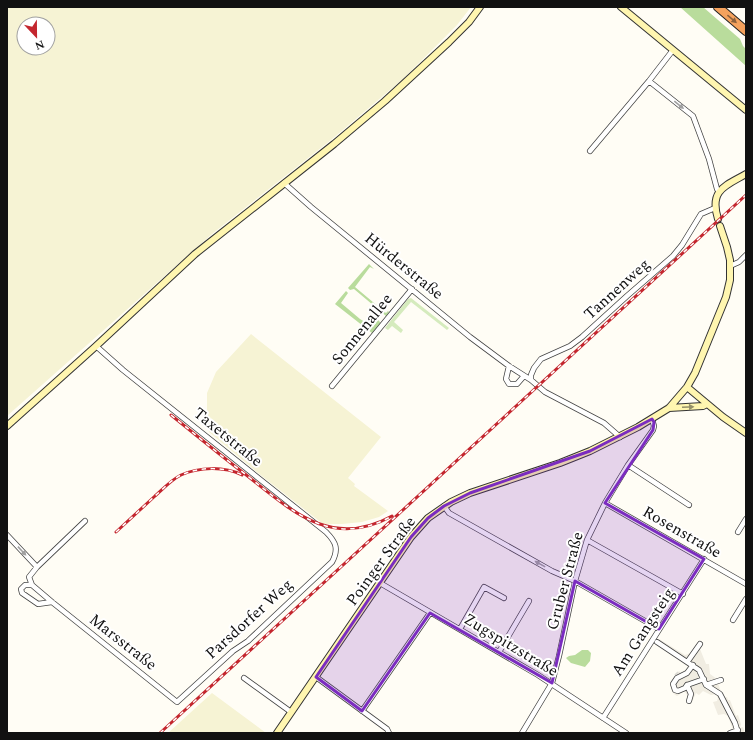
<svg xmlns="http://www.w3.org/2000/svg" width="753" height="740" font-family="Spectral,serif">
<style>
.farmland{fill:#f6f3d4;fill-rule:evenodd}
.green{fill:#d5ebbd}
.forest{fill:#b9dc9c}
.plaza{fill:#f1ede2}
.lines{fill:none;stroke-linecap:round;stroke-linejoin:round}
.street-tunnel{stroke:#dbdad3;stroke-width:4.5;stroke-dasharray:4.5 2;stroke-linecap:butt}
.street-casing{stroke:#444;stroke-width:6}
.secondary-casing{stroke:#333;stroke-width:8}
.highway-casing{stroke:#222;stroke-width:10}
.street{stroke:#fff;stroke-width:4.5}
.secondary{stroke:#fff6b0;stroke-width:6}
.highway{stroke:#f5a25d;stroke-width:8}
.rail-casing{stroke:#c4262e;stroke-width:3}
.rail{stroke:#fff;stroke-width:1.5;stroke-dasharray:4.5;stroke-linecap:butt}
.oneway{fill:#8e613b}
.oneway2{fill:#a0a0a0}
.oneway3{fill:#948f68}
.marked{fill:#7b2cbf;fill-opacity:0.2;stroke:#7b2cbf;stroke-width:3;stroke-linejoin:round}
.labels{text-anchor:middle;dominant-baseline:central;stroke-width:4;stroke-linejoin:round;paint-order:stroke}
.street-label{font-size:16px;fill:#111;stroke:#fff}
</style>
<rect width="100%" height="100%" fill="#fffdf5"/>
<path class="farmland" d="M7 7H471L457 25 403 79 331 140 212 234 7 416ZM24 24H48V48H24Z
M251 334 381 437 348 478 355 484 354 486 388 511 379 517 362 522 342 524H323L258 473 209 432 207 413V393L216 372Z
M212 693 266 733H168Z"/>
<path class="green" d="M411 298 449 328 447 330 411 302 394 322 403 330 401 333 392 326 388 330 385 328 408 299Z"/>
<path class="forest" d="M680 7H703L740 39 743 46 746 49V66Z
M369 264 374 269 370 267 355 287 386 313 388 311 389 312 386 316 354 289 350 290 348 288Z
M346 291 348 293 341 303 360 319 373 327 378 320 381 323 372 333 335 304Z
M582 650H588L591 653 590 661 585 667 571 663 566 658 569 656 575 655Z"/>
<path class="plaza" d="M659 639 685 655 691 653 698 643 702 646 700 649 706 664H709L710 674 717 679 720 678 718 683 723 698 727 697 728 700H730L736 716 738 715 741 724 740 728 743 727 745 733H729L733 730 728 716 724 714 718 715 713 702 717 701 718 698 716 694 711 695 703 691 699 695 696 693 692 702 687 699V695L685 692H683L677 696 674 694 670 683 679 671 681 673 684 672 688 667 686 663 656 644Z"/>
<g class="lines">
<path class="street-tunnel" d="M676 673 677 674"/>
<g class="street-casing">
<path id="street" d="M649 81 693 116 709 159 717 189 719 192
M590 151 649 81 673 50
M284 183 311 207 470 337 509 366 531 380 545 392 604 423 620 437
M730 266 739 262 746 255
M509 366 506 379 509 384H517L524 376
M531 380V375L534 368 541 359 570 346 582 337 627 296 673 256 682 245 701 214 715 208
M332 386 412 289
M628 465 689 505
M605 503 746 584
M444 506 449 513 552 571 575 581 659 629
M85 521 37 567 29 577 32 585 52 602 177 702 233 651 248 641 332 562C339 549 336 542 326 532L123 370 96 346
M738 532 746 519
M7 535 37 567
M587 540 683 594
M380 583 538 675 626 733
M32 585H25L21 589 22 593 38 604 52 602
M733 620 746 599
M460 629 484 587 504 598
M657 642 699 670 706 685 720 694 735 723 738 733
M499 652 529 601
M688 661 700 644
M316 677 387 729 389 733
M244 678 291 712
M687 685 685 688 678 691 675 690 673 684 677 678 687 673 693 665
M706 685 721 680
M689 701 691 694 687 685 704 679
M362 711 430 613
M603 718 704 559
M522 733 552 683 559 656 575 581 587 540 605 503 628 465 653 430 654 426 652 419
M730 733 738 730"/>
</g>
<g class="secondary-casing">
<path id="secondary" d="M621 7 746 110
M718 219C709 190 725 186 746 174
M687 387 723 417 746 433
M669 408 703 406 707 404
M7 426 95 347 195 254 334 144 385 101 449 42 469 22 480 7
M277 733 411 537 428 518 451 502 470 493 560 463 590 451 638 427 669 408 687 387 695 373 726 297 730 280V260L727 247 720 226"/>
</g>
<g class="highway-casing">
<path id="highway" d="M718 7 746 31"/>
</g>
<use href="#street" class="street"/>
<use href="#secondary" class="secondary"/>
<use href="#highway" class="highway"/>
<g class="rail-casing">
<path id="rail" d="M171 415C196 435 220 455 245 474 291 510 331 550 392 516
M116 532C129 520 142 508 155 496 163 489 171 480 181 475 199 467 224 466 242 475
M160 733 746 195"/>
</g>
<use href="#rail" class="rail"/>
</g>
<defs><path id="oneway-solid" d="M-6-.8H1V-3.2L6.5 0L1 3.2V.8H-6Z"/></defs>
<use class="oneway" href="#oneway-solid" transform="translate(732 19) rotate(40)"/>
<g class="oneway2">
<use href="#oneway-solid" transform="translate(679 105) rotate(39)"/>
<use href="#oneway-solid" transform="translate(22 551) rotate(47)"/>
<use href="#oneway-solid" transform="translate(540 564) rotate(-151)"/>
</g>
<use class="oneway3" href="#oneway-solid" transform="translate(688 407) rotate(-3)"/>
<path class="marked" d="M652 419 654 422 653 430 605 503 704 559 659 629 575 581 552 683 430 613 362 711 316 677 411 537 428 518 444 506 470 493 590 451Z"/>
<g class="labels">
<g class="street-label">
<text transform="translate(404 266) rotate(39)">Hürderstraße</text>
<text transform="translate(617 289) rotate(-42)">Tannenweg</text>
<text transform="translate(362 329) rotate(-51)">Sonnenallee</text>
<text transform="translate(228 437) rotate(39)">Taxetstraße</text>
<text transform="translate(682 532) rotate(30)">Rosenstraße</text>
<text transform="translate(381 561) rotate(-54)">Poinger Straße</text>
<text transform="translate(565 581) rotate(-75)">Gruber Straße</text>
<text transform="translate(249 619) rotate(-42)">Parsdorfer Weg</text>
<text transform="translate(643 632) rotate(-57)">Am Gangsteig</text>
<text transform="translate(123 642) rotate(38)">Marsstraße</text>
<text transform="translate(511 645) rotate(31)">Zugspitzstraße</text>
</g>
</g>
<rect width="753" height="740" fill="none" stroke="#111111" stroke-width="16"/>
<g transform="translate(36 36) rotate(158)"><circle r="19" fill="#ffffff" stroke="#a0a0a0"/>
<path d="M0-3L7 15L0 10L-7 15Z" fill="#c4262e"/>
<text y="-6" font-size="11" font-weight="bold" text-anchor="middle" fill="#111111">N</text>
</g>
</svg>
